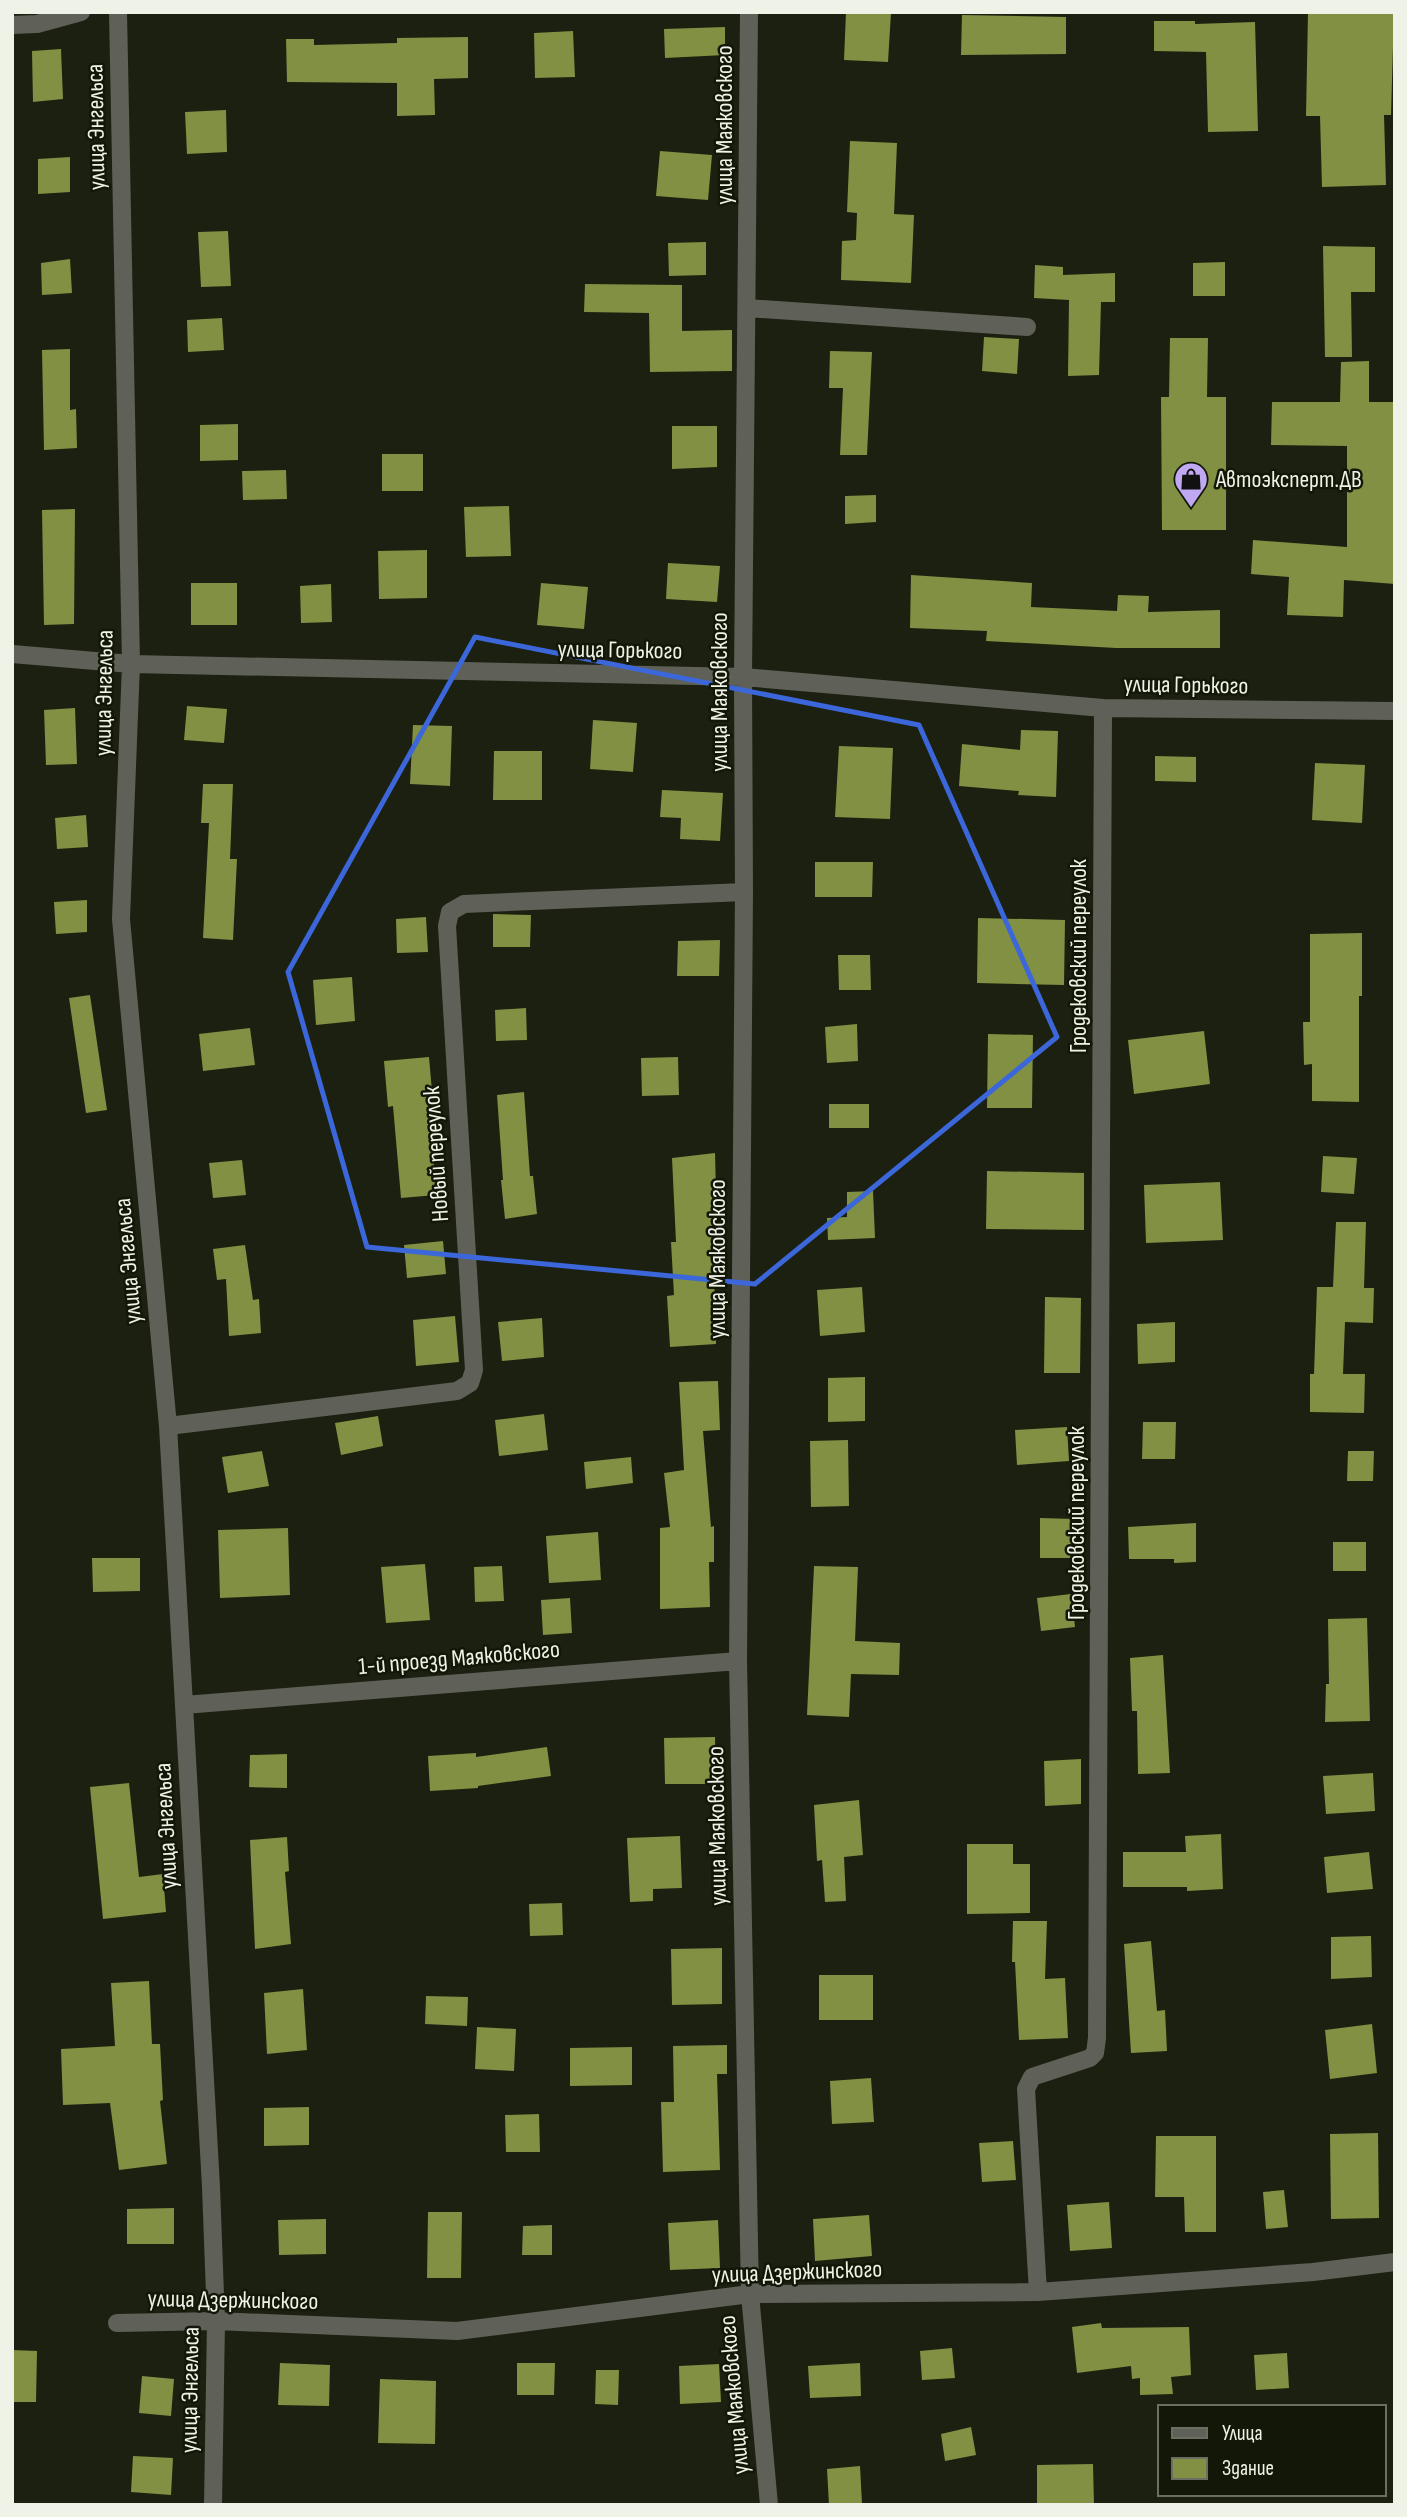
<svg xmlns="http://www.w3.org/2000/svg" width="1407" height="2517" font-family="'Sofia Sans Condensed',sans-serif">
<style>
.building{fill:#819042}
.lines{fill:none;stroke-linecap:round;stroke-linejoin:round}
.minor{stroke:#5f6159;stroke-width:18}
.marked{fill:none;stroke:#3c67da;stroke-width:5;stroke-linejoin:round}
.labels{text-anchor:middle;dominant-baseline:central;stroke-width:5;stroke-linejoin:round;paint-order:stroke}
.street-label{font-size:24px;fill:#eff2e7;stroke:#131708}
.poi-label{font-size:24px;fill:#eff2e7;stroke:#131708;text-anchor:start}
</style>
<rect width="100%" height="100%" fill="#1c2011"/>
<path class="building" d="M846 12 891 13 888 62 844 60Z
M1308 12H1394L1391 115H1384L1386 185 1322 187 1320 116H1306Z
M962 15 1066 17V54L961 55Z
M1154 21H1195V24L1255 22 1258 131 1208 132 1206 52 1154 51Z
M725 27V55L665 58 664 29Z
M573 31 575 77 535 78 534 33Z
M468 37V78L434 79 435 115 397 116V83L287 82 286 39H314V45L397 43V38Z
M61 49 63 99 33 102 32 51Z
M226 110 227 152 187 154 185 112Z
M850 141 897 143 894 214 914 215 911 283 841 280 842 241 856 240 857 213 847 212Z
M660 151 712 155 708 200 656 196Z
M70 157V192L38 194V159Z
M228 231 231 286 201 287 198 232Z
M706 242V275L669 276 668 243Z
M1323 246 1375 247V292H1351L1352 357H1325Z
M70 259 72 293 42 295 41 263Z
M1225 262V296H1193V263Z
M1035 265 1063 267V275L1115 273V302H1101L1099 375 1068 376 1069 300 1034 298Z
M585 284 682 285V331L732 330V371L650 372 649 313 584 312Z
M222 318 224 350 188 352 187 320Z
M984 337 1019 339 1017 374 982 371Z
M1170 338H1208L1207 397H1226V530H1162L1161 397H1169Z
M70 349V410L76 409 77 448 44 450 42 350Z
M830 351 872 352 867 455H840L843 388H829Z
M1369 361V402H1395V584L1344 580 1343 617 1287 615 1289 577 1251 574 1253 540 1347 547V446L1271 445 1272 402H1340L1341 362Z
M238 424V460L200 461V425Z
M672 426H717V467L672 469Z
M382 454H423V491H382Z
M286 470 287 499 243 500 242 471Z
M876 495V522L845 524V496Z
M509 506 511 556 466 557 464 507Z
M75 509 74 624 44 625 42 510Z
M427 550V598L379 599 378 551Z
M668 563 720 566 717 602 666 599Z
M911 575 1032 583 1031 607 1117 611 1118 595 1149 596 1148 612 1220 610V648H1116L986 641 987 631 910 628Z
M191 583H237V625H191Z
M541 583 588 587 584 629 537 625Z
M331 584 332 622 301 623 300 586Z
M187 706 227 709 224 743 184 740Z
M75 708 77 764 46 765 44 710Z
M593 720 637 723 633 772 590 769Z
M413 725 452 726 450 786 410 784Z
M1021 730 1058 731 1056 797 1018 795 1019 791 959 786 962 744 1020 750Z
M839 746 893 748 890 819 835 817Z
M494 751H542V800H493Z
M1155 756 1196 757V782L1155 781Z
M1315 763 1365 765 1362 823 1312 820Z
M203 784H233L230 859H237L233 940 203 938 209 823H201Z
M662 790 723 793 720 841 680 839 681 818 660 817Z
M86 815 88 847 57 849 55 818Z
M815 862H873L872 897H815Z
M87 900V932L56 934 54 902Z
M493 914 531 915 530 947H493Z
M426 917 428 952 397 953 396 919Z
M978 918 1065 920 1064 985 977 983Z
M1362 933V996H1359V1102L1312 1101V1064L1304 1065 1303 1022H1310V934Z
M720 940 719 976H677L678 941Z
M838 955H870L871 990H839Z
M352 977 355 1021 316 1025 313 980Z
M90 995 107 1110 86 1113 69 998Z
M526 1008 527 1040 496 1041 495 1010Z
M857 1024 858 1061 827 1063 825 1027Z
M250 1028 255 1065 203 1071 199 1034Z
M1204 1031 1210 1084 1134 1094 1128 1040Z
M988 1034 1033 1035 1032 1108H987Z
M429 1057 433 1103H429L436 1195 401 1198 393 1106 388 1107 384 1061Z
M678 1057 679 1095 642 1096 641 1058Z
M524 1092 530 1176H533L537 1214 505 1219 501 1180H503L497 1095Z
M829 1104H869V1128H829Z
M715 1153 718 1268 714 1269 716 1344 670 1347 667 1296 674 1295 671 1242H676L672 1158Z
M1323 1156 1357 1158 1354 1194 1321 1192Z
M242 1160 246 1195 213 1198 209 1163Z
M987 1171 1084 1173V1230L986 1229Z
M1220 1182 1223 1240 1146 1243 1144 1185Z
M873 1191 875 1238 828 1240 827 1218 847 1217V1192Z
M1336 1222H1366L1364 1288H1374L1373 1323 1345 1322 1343 1374H1365L1364 1413 1310 1412V1374H1314L1317 1287H1333Z
M443 1241 446 1274 407 1278 404 1245Z
M245 1245 253 1300 259 1299 261 1333 229 1336 226 1279 217 1280 213 1249Z
M862 1287 865 1332 820 1336 817 1290Z
M1045 1297 1081 1298 1080 1373H1044Z
M455 1316 459 1362 416 1366 413 1320Z
M542 1318 544 1357 502 1361 498 1322Z
M1175 1322V1362L1138 1364 1137 1324Z
M865 1377V1421L828 1422V1378Z
M718 1381 720 1430 703 1431 711 1527 714 1526V1562H709L710 1607 660 1609V1528L670 1527 664 1473 684 1470 679 1382Z
M544 1414 548 1450 499 1456 495 1420Z
M378 1416 383 1446 341 1455 335 1423Z
M1143 1422H1176L1175 1459H1142Z
M1067 1427 1069 1461 1017 1465 1015 1430Z
M848 1440 849 1506 811 1507 810 1441Z
M262 1451 269 1486 228 1493 222 1457Z
M1348 1451H1374L1373 1481H1347Z
M631 1457 633 1483 586 1489 584 1462Z
M1040 1518 1075 1519 1074 1558H1040Z
M1196 1523V1562L1174 1563V1559H1129L1128 1527Z
M288 1528 290 1595 220 1598 218 1530Z
M598 1532 601 1580 549 1583 546 1536Z
M1333 1542H1366V1571H1333Z
M92 1558H140V1591L93 1592Z
M425 1564 430 1620 386 1623 381 1567Z
M502 1566 504 1601 475 1602 474 1567Z
M814 1566 858 1567 855 1641 900 1643 899 1675 851 1674 849 1717 807 1715Z
M1071 1594 1075 1627 1041 1631 1037 1598Z
M570 1598 572 1633 543 1635 541 1600Z
M1367 1618 1370 1721 1325 1722 1326 1684H1329L1328 1619Z
M1163 1655 1170 1773 1138 1774 1137 1711H1132L1130 1658Z
M715 1737 716 1784H665L664 1738Z
M547 1747 551 1776 478 1786V1788L430 1791 428 1756 476 1753V1757Z
M287 1754V1788L249 1787 250 1755Z
M1081 1759V1804L1045 1806 1044 1761Z
M1373 1773 1375 1811 1326 1814 1323 1776Z
M129 1783 139 1877 163 1874 166 1912 103 1919 90 1787Z
M859 1800 863 1855 844 1857 846 1901 825 1902 822 1860 817 1861 814 1805Z
M1221 1834 1223 1889 1187 1891V1887H1123V1852H1186L1185 1836Z
M680 1836 682 1888 653 1889V1901L630 1902 627 1838Z
M287 1837 289 1871 285 1872 291 1944 255 1949 250 1840Z
M967 1844H1013V1864H1030V1913L967 1914Z
M1369 1852 1373 1889 1327 1893 1324 1857Z
M562 1903 563 1935 530 1936 529 1904Z
M1013 1921H1047L1045 1979 1065 1978 1068 2038 1019 2040 1015 1962H1012Z
M1371 1936 1372 1977 1331 1979V1937Z
M1151 1941 1157 2011 1165 2010 1167 2051 1131 2053 1124 1944Z
M722 1948V2004L672 2005 671 1949Z
M819 1975H873V2020H819Z
M149 1981 152 2044H160L163 2100 160 2101 167 2164 119 2170 110 2103 63 2105 61 2049 115 2046 111 1983Z
M303 1989 307 2050 267 2054 264 1993Z
M426 1996 468 1997 467 2026 425 2024Z
M1372 2024 1377 2073 1330 2079 1325 2030Z
M477 2027 516 2029 514 2071 475 2069Z
M727 2045V2074H717L720 2170 663 2172 661 2102H674L673 2046Z
M632 2047V2085L570 2086V2048Z
M871 2078 874 2122 832 2124 830 2081Z
M309 2107V2145L264 2146V2108Z
M539 2114 540 2152H506L505 2115Z
M1378 2133 1379 2218 1331 2219 1330 2134Z
M1156 2136H1216V2232H1185L1184 2197H1155Z
M1013 2141 1016 2180 982 2182 979 2143Z
M1284 2190 1288 2227 1266 2229 1263 2192Z
M1109 2202 1112 2248 1070 2251 1067 2205Z
M174 2208V2244H127V2209Z
M428 2212H462L461 2278H427Z
M869 2215 872 2256 815 2261 813 2219Z
M326 2219V2254L279 2255 278 2220Z
M718 2220 720 2268 670 2270 668 2223Z
M552 2225V2255H522L523 2226Z
M1101 2323 1102 2328 1189 2327 1191 2375 1171 2377 1173 2394 1140 2395V2378L1132 2379 1131 2366 1077 2373 1072 2327Z
M952 2348 955 2378 922 2380 920 2351Z
M12 2350 37 2351 36 2402H12Z
M1287 2353 1289 2388 1256 2390 1254 2355Z
M280 2363 330 2365 329 2406 278 2405Z
M517 2363H555L554 2395H517Z
M860 2363 861 2396 810 2398 808 2366Z
M719 2364 721 2402 680 2404 679 2366Z
M596 2370H619L618 2405 595 2404Z
M142 2376 174 2379 171 2416 139 2413Z
M380 2379 436 2381 435 2444 378 2443Z
M971 2427 976 2455 945 2461 941 2434Z
M133 2456 173 2458 171 2495 131 2492Z
M1093 2464 1094 2505H1037V2465Z
M860 2466 862 2504 829 2505 827 2469Z"/>
<g class="lines">
<path class="minor" d="M118 12 131 664 121 919 168 1426 184 1705 211 2187 216 2321 213 2505
M749 12 743 677 744 892 738 1661 750 2294 769 2505
M12 25 37 24 81 12
M747 308 1027 327
M12 654 131 664 743 677 1103 708 1395 711
M168 1426 457 1391 470 1383 474 1370 447 926 450 912 464 904 744 892
M184 1705 738 1661
M1038 2292 1026 2089 1032 2077 1090 2058 1095 2053 1097 2038 1103 708
M117 2323 216 2321 457 2331 750 2294 1038 2292 1313 2272 1395 2262"/>
</g>
<path class="marked" d="M475 637 919 725 1057 1037 755 1284 367 1247 288 972Z"/>
<defs>
<g id="shop-pin" transform="scale(1.75)"><path d="M0 17L-7.5 6A9.5 9.5 0 1 1 7.5 6Z" fill="#c1a8f3" stroke="#131708"/><path d="M-5-2.5h2.3a2.7 3.5 0 0 1 5.4 0H5L5.5 6h-11ZM-1.5-2.5h3a1.5 2.3 0 0 0-3 0Z" fill="#111"/></g>
</defs>
<g fill-rule="evenodd">
<use href="#shop-pin" x="1191" y="479"/>
</g>
<g class="labels">
<g class="street-label">
<text transform="translate(724 125) rotate(-90)">улица Маяковского</text>
<text transform="translate(96 127) rotate(-91)">улица Энгельса</text>
<text transform="translate(620 650) rotate(1)">улица Горького</text>
<text transform="translate(1186 685) rotate(1)">улица Горького</text>
<text transform="translate(719 692) rotate(-90)">улица Маяковского</text>
<text transform="translate(104 693) rotate(-89)">улица Энгельса</text>
<text transform="translate(1078 956) rotate(-90)">Гродековский переулок</text>
<text transform="translate(436 1154) rotate(-94)">Новый переулок</text>
<text transform="translate(717 1259) rotate(-90)">улица Маяковского</text>
<text transform="translate(128 1261) rotate(-95)">улица Энгельса</text>
<text transform="translate(1076 1523) rotate(-90)">Гродековский переулок</text>
<text transform="translate(459 1658) rotate(-5)">1-й проезд Маяковского</text>
<text transform="translate(166 1826) rotate(-93)">улица Энгельса</text>
<text transform="translate(717 1826) rotate(-91)">улица Маяковского</text>
<text transform="translate(797 2272) rotate(-2)">улица Дзержинского</text>
<text transform="translate(233 2300) rotate(1)">улица Дзержинского</text>
<text transform="translate(190 2390) rotate(-89)">улица Энгельса</text>
<text transform="translate(734 2395) rotate(-95)">улица Маяковского</text>
</g>
<g class="poi-label">
<text x="1216" y="479">Автоэксперт.ДВ</text>
</g>
</g>
<rect width="1407" height="2517" fill="none" stroke="#eff2e7" stroke-width="28"/>
<rect x="1158" y="2405" width="228" height="91" fill="#131708" stroke="#6b6f61" stroke-width="2"/>
<rect x="1172" y="2428" width="35" height="10" fill="#5f6159" stroke="#6b6f61" stroke-width="2"/>
<text x="1222" y="2440" font-size="21" fill="#eff2e7">Улица</text>
<rect x="1172" y="2458" width="35" height="21" fill="#819042" stroke="#6b6f61" stroke-width="2"/>
<text x="1222" y="2475" font-size="21" fill="#eff2e7">Здание</text>
</svg>
